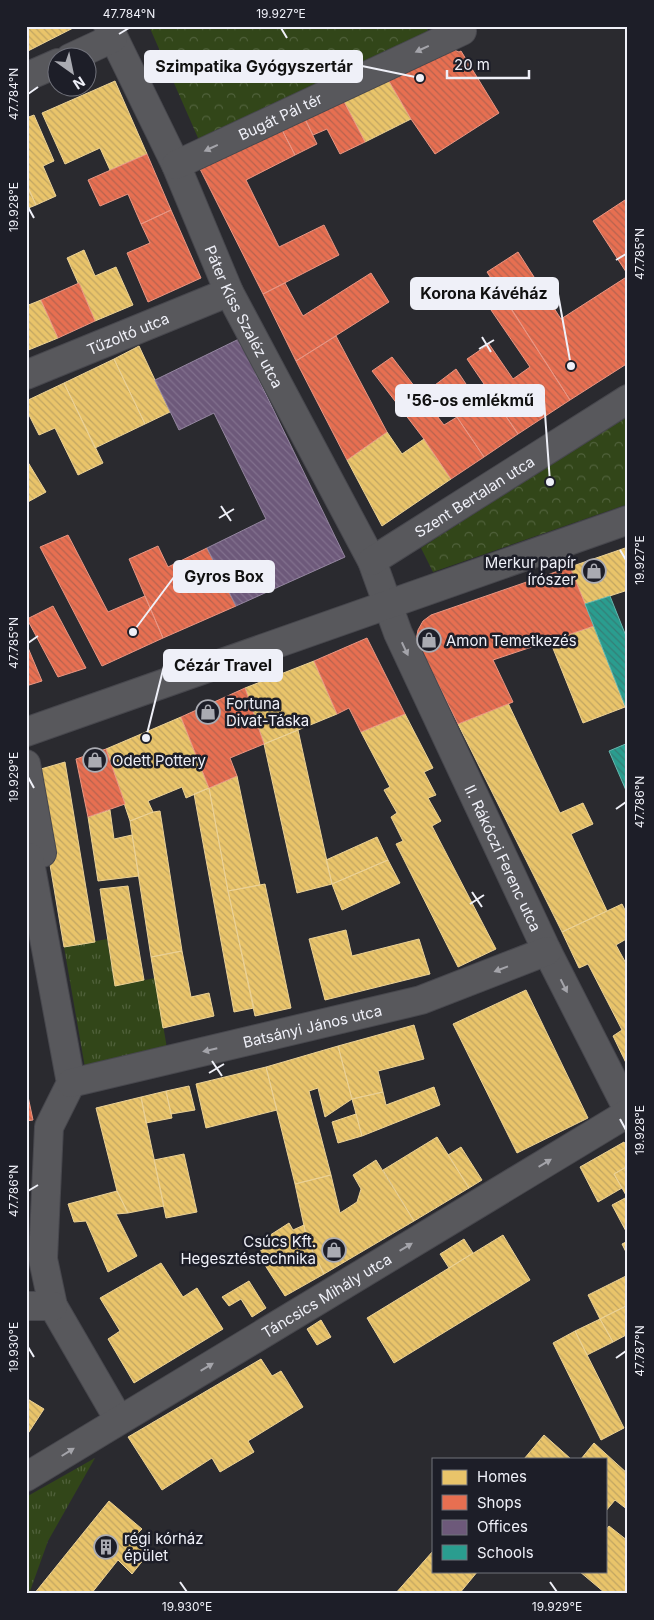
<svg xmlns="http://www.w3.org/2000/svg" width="654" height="1620" font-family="Inter,sans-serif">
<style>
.grass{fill:url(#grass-tufts)}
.forest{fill:url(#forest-crowns)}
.homes{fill:url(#homes-back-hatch);stroke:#ebd195}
.shops{fill:url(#shops-back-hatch);stroke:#e99683}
.offices{fill:url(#offices-back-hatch);stroke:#9486a0}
.schools{fill:url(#schools-back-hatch);stroke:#65b6ae}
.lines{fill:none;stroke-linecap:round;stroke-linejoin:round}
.street-casing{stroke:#47474d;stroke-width:30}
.secondary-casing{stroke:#47474d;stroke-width:30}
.street{stroke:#58585c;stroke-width:28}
.secondary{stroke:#58585c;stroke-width:28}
.oneway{fill:#a4a4aa}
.ticks{fill:none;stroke:#eff0f8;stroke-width:2}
.labels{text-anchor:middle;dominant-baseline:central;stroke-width:5;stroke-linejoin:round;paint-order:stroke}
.street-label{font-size:15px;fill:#eff0f8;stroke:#1d1e28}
.poi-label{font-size:15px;fill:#eff0f8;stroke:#1d1e28;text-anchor:start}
.leader{fill:none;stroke:#eff0f8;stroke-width:2}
.callout-dot{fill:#eff0f8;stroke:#1d1e28;stroke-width:2}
.callout{fill:#eff0f8;stroke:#eff0f8;stroke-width:2}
.callout-label{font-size:16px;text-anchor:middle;font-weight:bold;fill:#111}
.neatline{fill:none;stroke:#eff0f8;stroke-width:2}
.ticks-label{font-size:12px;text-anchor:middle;fill:#eff0f8}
</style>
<defs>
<pattern id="grass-tufts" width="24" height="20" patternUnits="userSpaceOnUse" patternTransform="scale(1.25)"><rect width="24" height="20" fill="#324619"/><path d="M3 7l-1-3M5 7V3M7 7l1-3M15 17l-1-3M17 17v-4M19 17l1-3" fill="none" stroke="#50613b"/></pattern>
<pattern id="forest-crowns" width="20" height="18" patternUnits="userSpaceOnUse" patternTransform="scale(1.25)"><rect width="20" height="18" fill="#324619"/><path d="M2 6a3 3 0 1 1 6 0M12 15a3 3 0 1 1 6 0" fill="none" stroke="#50613b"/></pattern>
<pattern id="homes-back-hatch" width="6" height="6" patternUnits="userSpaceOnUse" patternTransform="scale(1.25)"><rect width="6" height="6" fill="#e9c46a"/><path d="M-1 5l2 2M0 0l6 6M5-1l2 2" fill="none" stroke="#c1a562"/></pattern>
<pattern id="shops-back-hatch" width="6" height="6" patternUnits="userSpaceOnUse" patternTransform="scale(1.25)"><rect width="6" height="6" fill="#e76f51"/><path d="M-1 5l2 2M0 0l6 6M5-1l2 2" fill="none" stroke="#b7634f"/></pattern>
<pattern id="offices-back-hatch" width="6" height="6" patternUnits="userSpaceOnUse" patternTransform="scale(1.25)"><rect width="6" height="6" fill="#6d597a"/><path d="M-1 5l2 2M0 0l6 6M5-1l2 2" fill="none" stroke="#82718e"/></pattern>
<pattern id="schools-back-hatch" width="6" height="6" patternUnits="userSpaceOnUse" patternTransform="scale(1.25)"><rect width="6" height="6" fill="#2a9d8f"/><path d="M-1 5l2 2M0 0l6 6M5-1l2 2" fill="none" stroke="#347f77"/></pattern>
</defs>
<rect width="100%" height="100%" fill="#2a2a2f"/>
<path class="grass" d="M107 939 115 986 155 978 169 1060 87 1079 64 947Z
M95 1458 48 1541 29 1594H26V1497Z"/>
<path class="forest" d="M149 26H426L429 34 202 147Z
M628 414V504L433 572 421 548Z"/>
<path class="homes" d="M26 26H77L26 52Z
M386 76 411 119 365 142 340 94Z
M115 81 147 154 110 170 100 148 65 164 42 113Z
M34 115 54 161 43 166 56 196 36 205 26 183V118Z
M26 183 36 205 26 209Z
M84 250 95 276 116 267 133 305 95 321 67 258Z
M41 300 58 338 26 351V306Z
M139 346 170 412 145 424 114 359Z
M114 359 145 424 95 448 64 383Z
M64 383 103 463 78 475 55 428 39 435 26 409V401Z
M387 432 402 454 424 439 451 479 382 526 347 460Z
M26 459 46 492 26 503Z
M628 547V590L585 604 570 567Z
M594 626 625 707 583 723 550 641Z
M314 661 337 714 264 744 245 688Z
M508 703 560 813 583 803 593 824 571 834 607 911 562 932 458 724Z
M405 714 433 768 424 772 436 795 428 798 441 821 432 826 496 949 458 967 396 844 403 841 391 817 397 813 384 790 390 787 361 732Z
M181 717 209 788 186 798 182 787 148 801 153 812 130 821 106 749Z
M298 730 332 884 297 893 264 744Z
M65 762 95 942 64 947 34 771Z
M237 776 260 885 228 891 209 788Z
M209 788 228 891 254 1008 234 1012 194 794Z
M110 810 114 839 132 835 139 876 98 881 88 817Z
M160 811 182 951 151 957 130 821 153 812Z
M377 837 388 860 332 884 326 860Z
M388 860 400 883 342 910 332 884Z
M265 884 291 1008 255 1016 228 891Z
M128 886 144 980 115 986 100 889Z
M622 904 628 916V938L616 945 628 967V1067L613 1036 622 1030 588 964 579 968 562 932Z
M346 930 352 956 419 939 430 974 325 1000 309 939Z
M182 951 191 997 209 993 214 1016 163 1028 151 957Z
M526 990 588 1118 517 1153 453 1024Z
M414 1025 424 1059 378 1071 383 1092 352 1099 338 1046Z
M338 1046 352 1099 325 1117 318 1088 309 1091 331 1175 295 1184 266 1067Z
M266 1067 277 1110 206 1128 196 1084Z
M189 1086 195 1110 171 1114 166 1091Z
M434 1087 440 1105 362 1136 352 1099 383 1092 386 1105Z
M166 1091 172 1118 146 1123 141 1097Z
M141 1097 164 1206 128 1213 117 1191 96 1108Z
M356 1114 362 1136 338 1143 332 1122Z
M437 1137 469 1188 414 1221 383 1170Z
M624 1142 628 1149V1166L614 1174 622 1188 598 1202 580 1167Z
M461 1147 482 1180 469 1188 448 1155Z
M184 1154 197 1212 166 1218 154 1160Z
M376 1160 414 1221 324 1274 307 1240 295 1184 331 1175 340 1213 357 1202 361 1189 353 1175Z
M628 1166V1235L612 1205 627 1197 614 1174Z
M117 1191 128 1213 116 1214 137 1256 108 1272 86 1221 74 1222 68 1204Z
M289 1223 293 1230 304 1225 307 1240 324 1274 285 1296 257 1253 269 1246 264 1239Z
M503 1235 530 1280 394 1363 367 1318Z
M464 1239 473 1253 449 1268 440 1254Z
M628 1241V1256L622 1244Z
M161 1263 183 1297 197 1288 223 1329 134 1383 108 1339 120 1331 100 1298Z
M628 1275V1305L600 1319 588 1295Z
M249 1281 266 1308 252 1317 241 1299 229 1306 222 1297Z
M628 1305V1334L613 1342 600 1319Z
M600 1319 613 1342 587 1355 575 1331Z
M321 1320 331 1337 317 1345 307 1329Z
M575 1331 624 1428 601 1440 553 1343Z
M261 1359 272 1376 281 1371 303 1407 248 1441 254 1452 220 1472 212 1458 162 1490 128 1437Z
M26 1398 44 1409 27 1435 26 1434Z
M544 1435 571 1459H524Z
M594 1443 628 1474V1510L615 1500 605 1512V1459H581Z
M109 1501 142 1529 131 1540 148 1554 132 1574 118 1560 91 1594H34Z
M609 1526 628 1541V1594H604L605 1593 579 1571H605V1531Z
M433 1551V1571H478L459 1594H395Z"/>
<path class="shops" d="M454 50 459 52 461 51 499 113 435 154 411 119 386 76Z
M340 94 365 142 340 154 327 129 313 135 302 113Z
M302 113 317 144 295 155 279 124Z
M279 124 295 155 246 180 279 247 324 225 339 255 263 294 198 165Z
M147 154 171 210 141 224 128 194 100 206 88 180Z
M628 198V275L593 221Z
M171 210 201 278 148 302 127 253 150 243 141 224Z
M518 252 561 319 628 276V363L570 400 487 272Z
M371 273 389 302 296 361 263 294 285 283 303 316Z
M79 283 95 321 58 338 41 300Z
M507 302 570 400 518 434 467 359 489 344 513 379 530 367 491 310Z
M336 336 387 432 347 460 296 361Z
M392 357 444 425 457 417 484 457 451 479 424 439 372 371Z
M456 369 478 402 491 394 518 434 484 457 435 385Z
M68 535 108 612 145 596 163 638 102 666 40 547Z
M158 546 168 567 207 548 236 606 163 638 129 559Z
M570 567 594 626 493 660 513 702 458 724 416 640 418 630 423 621 431 615Z
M53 606 86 668 58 677 27 619Z
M367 638 405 714 361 732 349 708 337 714 314 661Z
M26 643 42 681 26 686Z
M245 688 264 744 230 758 237 776 209 788 181 717Z
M106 749 125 804 88 817 76 759Z
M26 1087 33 1120 26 1121Z"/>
<path class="offices" d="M239 339 345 557 236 606 207 548 266 519 214 413 179 430 155 380Z"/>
<path class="schools" d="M610 596 628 641V713L585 604Z
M628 743V795L609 751Z"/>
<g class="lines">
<g class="street-casing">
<g id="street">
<path id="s1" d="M108 26 176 165 229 292 372 561 398 633 547 951 628 1110"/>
<path d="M70 58 113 38"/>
<path d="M26 77 58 63"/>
<path id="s2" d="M176 165 462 31 460 26"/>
<path id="s3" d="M26 375 229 292"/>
<path id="s4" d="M372 561 628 399"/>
<path d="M26 764 42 853 26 858"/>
<path d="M29 857 71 1083 49 1127 43 1259 53 1306 119 1420"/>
<path id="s5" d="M71 1083 421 1000 547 951"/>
<path d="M26 1306H53"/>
<path id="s6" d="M26 1477 628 1113"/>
</g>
</g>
<g class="secondary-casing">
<path id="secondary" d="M26 732 628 520"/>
</g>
<use href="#street" class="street"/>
<use href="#secondary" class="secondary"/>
</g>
<defs><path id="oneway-solid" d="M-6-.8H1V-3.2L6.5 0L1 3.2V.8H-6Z" transform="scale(1.25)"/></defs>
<g class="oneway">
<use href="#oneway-solid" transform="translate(422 49) rotate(155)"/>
<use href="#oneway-solid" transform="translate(211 148) rotate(155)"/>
<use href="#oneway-solid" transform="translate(405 649) rotate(65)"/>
<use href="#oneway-solid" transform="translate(501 969) rotate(159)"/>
<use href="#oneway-solid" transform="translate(564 986) rotate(63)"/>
<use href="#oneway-solid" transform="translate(210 1050) rotate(167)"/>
<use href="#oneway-solid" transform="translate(545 1163) rotate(-31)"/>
<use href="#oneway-solid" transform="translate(406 1247) rotate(-31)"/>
<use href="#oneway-solid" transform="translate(207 1367) rotate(-31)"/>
<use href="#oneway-solid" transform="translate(68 1452) rotate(-32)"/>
</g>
<path class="ticks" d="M281 28 287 38M119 34 129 28M28 94 38 87M28 207 34 218M616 260 626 254M482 337 491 352M479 349 494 340M221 506 231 521M219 518 234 509M620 550 626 560M28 643 38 636M28 777 34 788M616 809 626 802M472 892 482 907M470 904 484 895M212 1061 222 1076M209 1073 224 1064M620 1119 626 1130M28 1191 38 1185M28 1347 34 1357M616 1358 626 1351M180 1582 187 1592M550 1582 557 1592"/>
<defs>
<g id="shop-ring" transform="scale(1.25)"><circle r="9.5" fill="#1d1e28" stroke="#aaabb2" stroke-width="1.5"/><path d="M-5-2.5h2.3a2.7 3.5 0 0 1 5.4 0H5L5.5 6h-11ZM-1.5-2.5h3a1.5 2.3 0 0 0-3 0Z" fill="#aaabb2"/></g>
<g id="building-ring" transform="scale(1.25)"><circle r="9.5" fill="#1d1e28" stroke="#aaabb2" stroke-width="1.5"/><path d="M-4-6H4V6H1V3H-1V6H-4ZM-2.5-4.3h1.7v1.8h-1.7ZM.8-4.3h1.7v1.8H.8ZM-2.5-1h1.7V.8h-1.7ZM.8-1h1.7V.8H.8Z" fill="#aaabb2"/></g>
</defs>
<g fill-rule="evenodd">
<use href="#shop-ring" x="594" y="571"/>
<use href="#shop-ring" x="429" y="640"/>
<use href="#shop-ring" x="208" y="712"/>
<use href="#shop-ring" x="95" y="760"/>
<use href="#shop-ring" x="334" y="1250"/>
<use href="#building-ring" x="106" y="1547"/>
</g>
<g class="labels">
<g class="street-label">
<text stroke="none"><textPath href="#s2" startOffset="115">Bugát Pál tér</textPath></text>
<text stroke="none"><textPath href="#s1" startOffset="321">Páter Kiss Szaléz utca</textPath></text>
<text stroke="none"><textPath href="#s3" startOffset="110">Tűzoltó utca</textPath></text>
<text stroke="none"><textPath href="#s4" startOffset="121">Szent Bertalan utca</textPath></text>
<text stroke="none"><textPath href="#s1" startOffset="922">II. Rákóczi Ferenc utca</textPath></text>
<text stroke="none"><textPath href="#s5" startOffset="248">Batsányi János utca</textPath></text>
<text stroke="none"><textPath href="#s6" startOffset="351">Táncsics Mihály utca</textPath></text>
</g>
<g class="poi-label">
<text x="576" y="562" text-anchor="end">Merkur papír<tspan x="576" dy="17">írószer</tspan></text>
<text x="446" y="640">Amon Temetkezés</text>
<text x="226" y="703">Fortuna<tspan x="226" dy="17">Divat-Táska</tspan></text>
<text x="112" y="760">Odett Pottery</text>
<text x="316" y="1241" text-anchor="end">Csúcs Kft.<tspan x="316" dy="17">Hegesztéstechnika</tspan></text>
<text x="124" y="1538">régi kórház<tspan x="124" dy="17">épület</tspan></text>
</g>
</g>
<path class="leader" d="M420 78L362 66M571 366L558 294M550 482L544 400M133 632L174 577M146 738L164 666"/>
<g class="callout-dot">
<circle cx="420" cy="78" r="5"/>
<circle cx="571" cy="366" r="5"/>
<circle cx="550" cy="482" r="5"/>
<circle cx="133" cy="632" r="5"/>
<circle cx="146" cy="738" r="5"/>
</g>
<g class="callout">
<rect x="145" y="51" width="217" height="31" rx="5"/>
<rect x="411" y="278" width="147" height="31" rx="5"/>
<rect x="396" y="385" width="148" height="31" rx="5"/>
<rect x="174" y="561" width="100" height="31" rx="5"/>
<rect x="164" y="650" width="118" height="31" rx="5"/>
</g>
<g class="callout-label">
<text x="254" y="72">Szimpatika Gyógyszertár</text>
<text x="484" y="299">Korona Kávéház</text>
<text x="470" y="406">'56-os emlékmű</text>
<text x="224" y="582">Gyros Box</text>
<text x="223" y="671">Cézár Travel</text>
</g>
<rect width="654" height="1620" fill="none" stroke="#1d1e28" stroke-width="55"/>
<rect x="432" y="1458" width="175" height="115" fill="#1d1e28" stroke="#71727b"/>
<rect x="442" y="1470" width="25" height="15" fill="#e9c46a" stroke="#71727b"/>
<text x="477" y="1482" font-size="15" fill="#eff0f8">Homes</text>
<rect x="442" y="1495" width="25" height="15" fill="#e76f51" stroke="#71727b"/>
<text x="477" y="1508" font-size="15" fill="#eff0f8">Shops</text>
<rect x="442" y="1520" width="25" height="15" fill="#6d597a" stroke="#71727b"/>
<text x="477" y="1532" font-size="15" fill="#eff0f8">Offices</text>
<rect x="442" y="1545" width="25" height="15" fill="#2a9d8f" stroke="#71727b"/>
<text x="477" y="1558" font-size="15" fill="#eff0f8">Schools</text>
<g transform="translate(72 72) rotate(147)"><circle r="24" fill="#1d1e28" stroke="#71727b"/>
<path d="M0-4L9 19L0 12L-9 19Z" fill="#aaabb2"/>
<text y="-8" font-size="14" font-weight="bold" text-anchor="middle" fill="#eff0f8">N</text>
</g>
<path d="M447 70v8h82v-8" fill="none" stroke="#eff0f8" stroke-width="2.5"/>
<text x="454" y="70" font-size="15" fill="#eff0f8" stroke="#1d1e28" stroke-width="4" paint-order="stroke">20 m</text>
<rect x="28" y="28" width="598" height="1564" class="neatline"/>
<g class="ticks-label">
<text x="129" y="18">47.784°N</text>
<text x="281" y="18">19.927°E</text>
<text transform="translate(14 94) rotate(-90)" y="4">47.784°N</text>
<text transform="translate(14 207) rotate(-90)" y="4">19.928°E</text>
<text transform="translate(640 254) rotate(-90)" y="4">47.785°N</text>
<text transform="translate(640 560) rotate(-90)" y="4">19.927°E</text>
<text transform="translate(14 643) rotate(-90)" y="4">47.785°N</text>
<text transform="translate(14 777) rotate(-90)" y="4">19.929°E</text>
<text transform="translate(640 802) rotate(-90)" y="4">47.786°N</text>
<text transform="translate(640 1130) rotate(-90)" y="4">19.928°E</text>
<text transform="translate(14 1191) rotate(-90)" y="4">47.786°N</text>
<text transform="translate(14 1347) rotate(-90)" y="4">19.930°E</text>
<text transform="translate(640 1351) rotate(-90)" y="4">47.787°N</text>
<text x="187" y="1611">19.930°E</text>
<text x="557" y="1611">19.929°E</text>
</g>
</svg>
